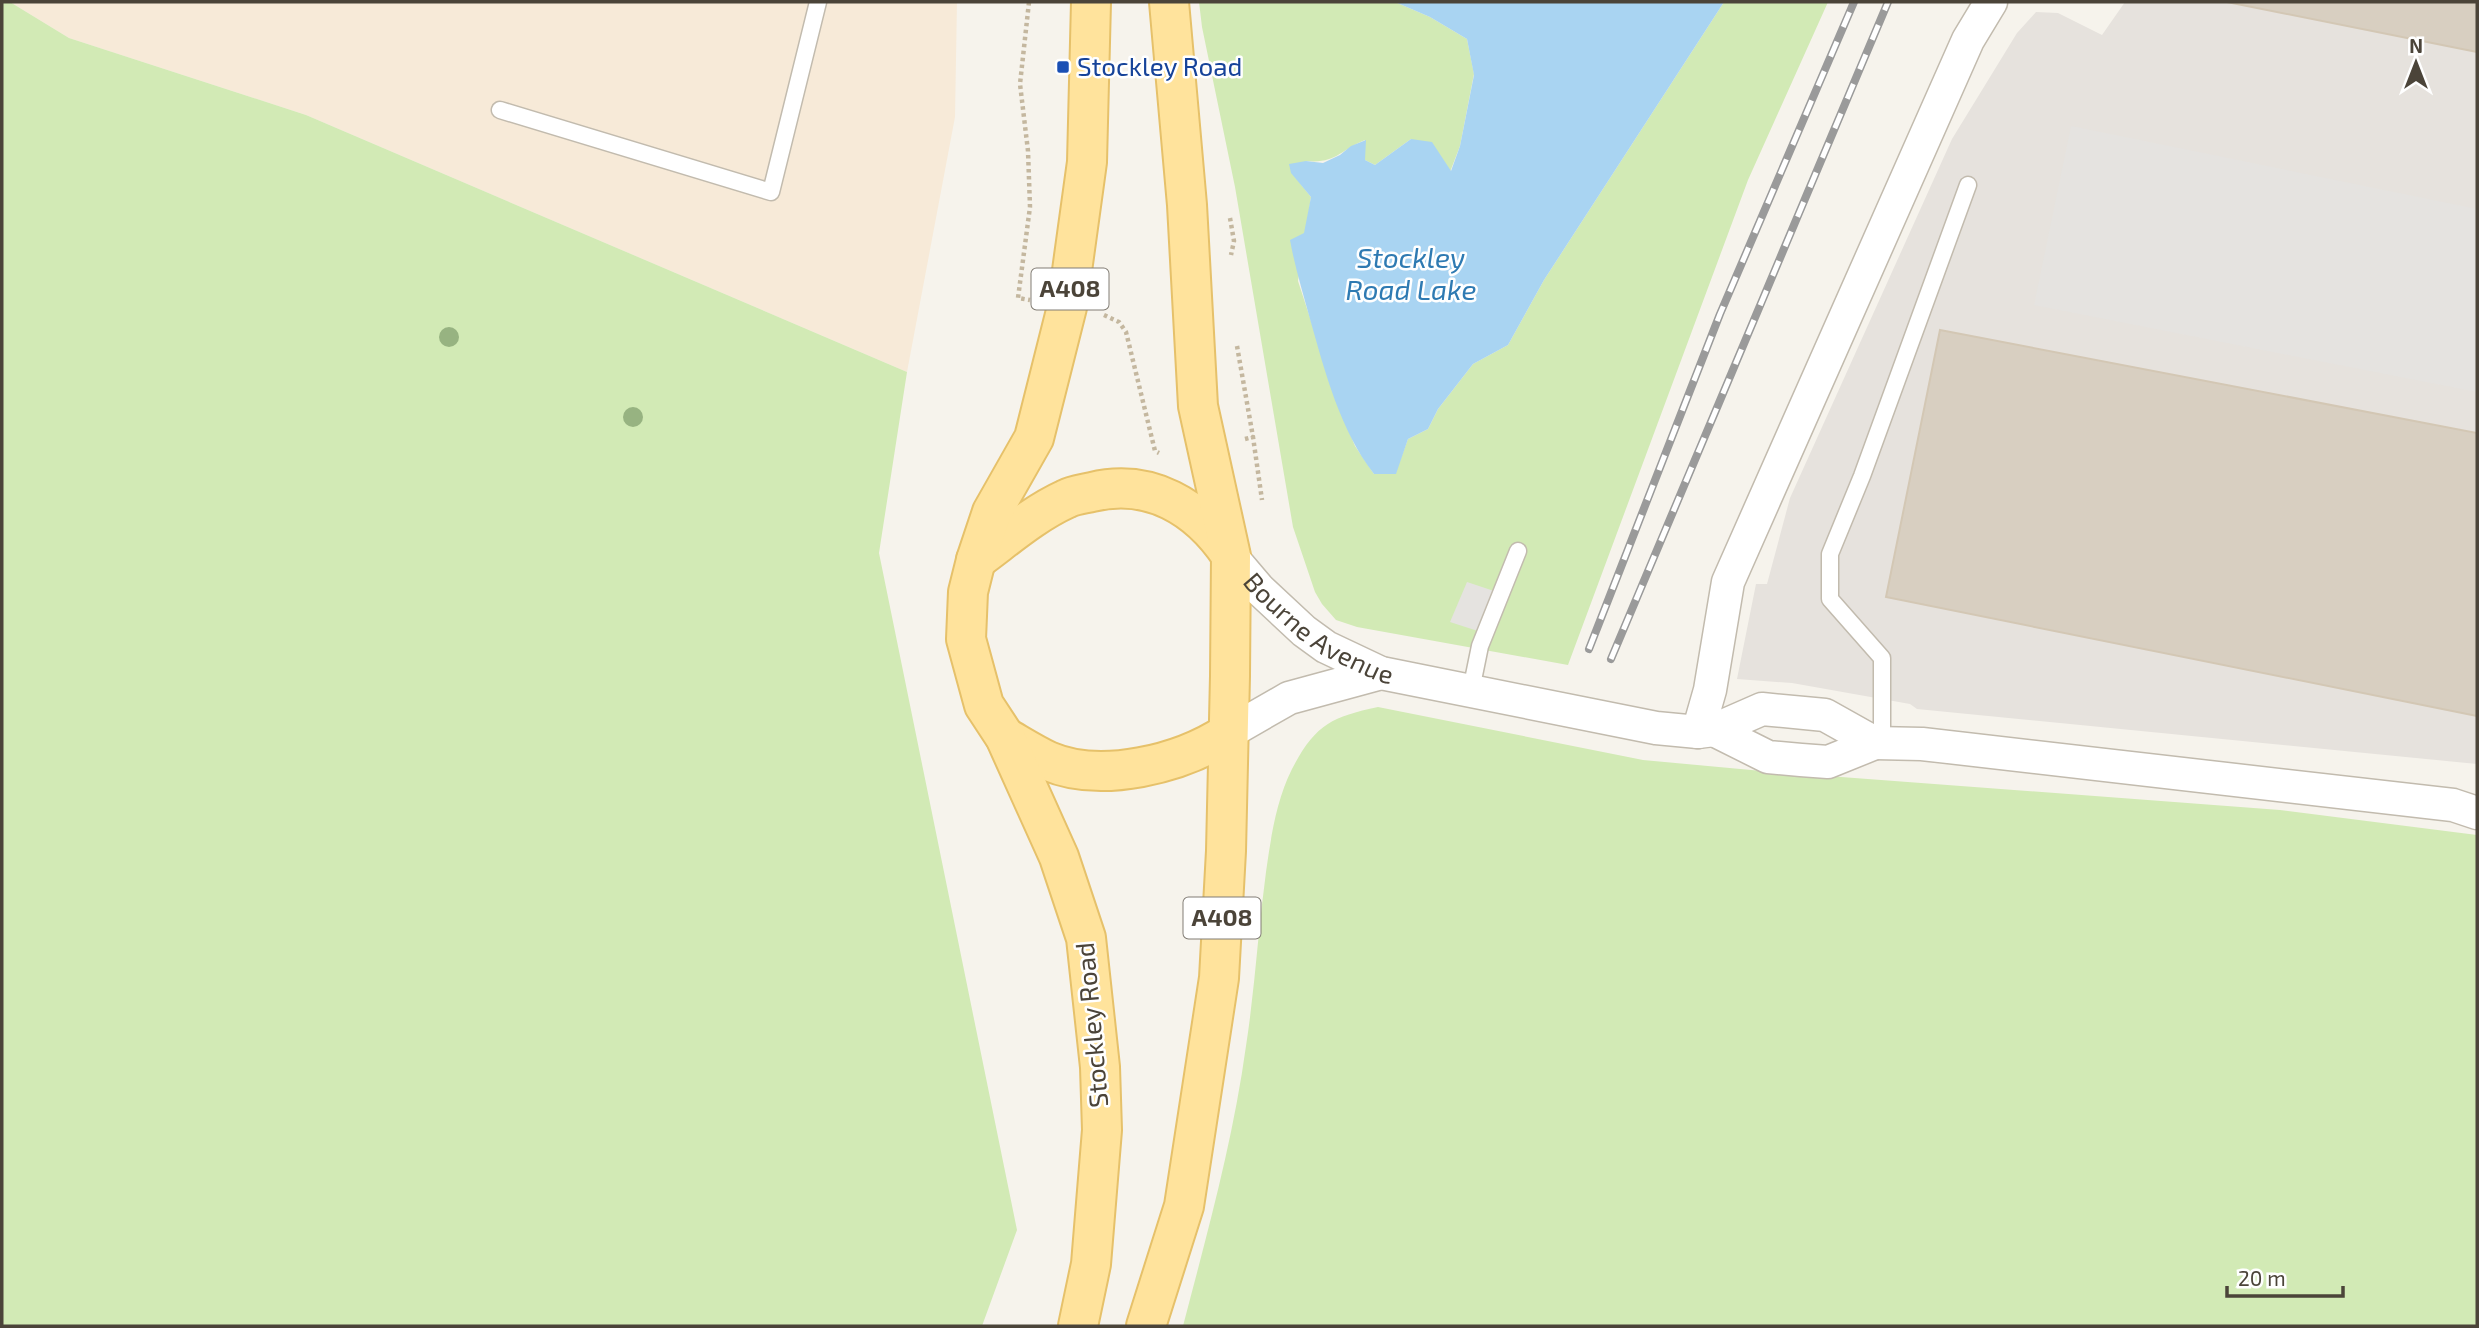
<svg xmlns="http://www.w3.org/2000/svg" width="2479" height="1328" viewBox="0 0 2479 1328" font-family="'Exo 2',sans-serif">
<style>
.commercial{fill:#f7ead8}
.industrial{fill:#e6e2dd}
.green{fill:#d2eab5}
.parking{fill:#e5e3e0}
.water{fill:#a9d4f2}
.building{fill:#d8cfc1;stroke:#d3c7b4;stroke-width:2}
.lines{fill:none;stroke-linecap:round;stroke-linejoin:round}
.service-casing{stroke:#c2bbae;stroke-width:19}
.minor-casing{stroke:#c2bbae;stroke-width:35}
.primary-casing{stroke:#e6c16a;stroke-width:42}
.path{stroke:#c4b79f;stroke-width:4.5;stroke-dasharray:3.5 3.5;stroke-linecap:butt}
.service{stroke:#fff;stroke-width:16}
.minor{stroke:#fff;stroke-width:32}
.primary{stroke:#ffe39c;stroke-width:38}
.rail-casing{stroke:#9a9a9a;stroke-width:8}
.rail{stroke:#fff;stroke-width:5;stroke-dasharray:16;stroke-linecap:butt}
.tree{fill:#97b381}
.transit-dot{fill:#1a4fb4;stroke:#fff;stroke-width:2.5}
.labels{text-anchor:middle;stroke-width:5;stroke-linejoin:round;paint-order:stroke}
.shield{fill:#fff;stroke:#817c74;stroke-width:2}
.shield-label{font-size:24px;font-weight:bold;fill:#4b4439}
.transit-label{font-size:26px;fill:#164399;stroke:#fff;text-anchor:start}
.street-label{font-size:26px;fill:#4b4439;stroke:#fff}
.water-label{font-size:28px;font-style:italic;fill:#2e7ab2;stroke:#fff}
</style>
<rect width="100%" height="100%" fill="#f6f3ec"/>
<path class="commercial" d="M 10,2 L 957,2 L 955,117 L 907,372 L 306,115 L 69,38 Z"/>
<path class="industrial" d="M 2125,2 L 2477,2 L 2477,764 L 1917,709 L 1910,704 L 1792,683 L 1737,679 L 1756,584 L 1767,584 L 1790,498 L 1952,139 L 2017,33 L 2036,12 L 2058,13 L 2102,35 Z"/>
<g class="green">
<path d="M 2,2 L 10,2 L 69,38 L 306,115 L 907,372 L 879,553 L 1017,1230 L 982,1326 L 2,1326 Z"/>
<path d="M 1199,2 L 1395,2 L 1430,17 L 1467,39 L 1474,74 L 1460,146 L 1450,172 L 1411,139 L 1375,165 L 1365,160 L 1365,140 C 1340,150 1336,164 1306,161 L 1299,182 L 1311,197 L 1298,281 L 1340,410 L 1355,446 L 1374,474 L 1395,474 L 1408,439 L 1428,429 L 1438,409 L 1473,364 L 1508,345 L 1544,280 L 1724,2 L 1828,2 L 1748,180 L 1568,665 L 1357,627 L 1336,620 L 1322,604 L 1315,592 L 1293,527 L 1235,187 L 1202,27 Z"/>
<path d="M 1378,707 L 1643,760 L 1762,771 L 2280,810 L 2477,835 L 2477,1326 L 1183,1326 C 1207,1234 1233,1141 1246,1046 C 1255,988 1258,930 1266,872 C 1271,837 1276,801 1292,769 C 1315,725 1331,717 1378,707 Z"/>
</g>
<g class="parking">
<path d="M 2071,126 L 2477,209 L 2477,392 L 2034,305 Z"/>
<path d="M 1467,582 L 1500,593 L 1484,633 L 1450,622 Z"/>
</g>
<path class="water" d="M 1395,2 L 1724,2 L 1544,280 L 1508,345 L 1473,364 L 1438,409 L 1428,429 L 1408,439 L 1396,474 L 1374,474 C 1340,430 1325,372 1310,319 C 1303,293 1295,268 1290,240 L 1304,233 L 1311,197 L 1291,173 L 1289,164 L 1306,161 L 1323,163 L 1340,155 L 1351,146 L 1366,140 L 1365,160 L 1375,165 L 1411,139 L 1432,142 L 1451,171 L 1460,146 L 1474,75 L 1467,39 L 1430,17 Z"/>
<g class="building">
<path d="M 2227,2 L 2477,2 L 2477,52 Z"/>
<path d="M 1940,330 L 2477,433 L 2477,716 L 1886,597 Z"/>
</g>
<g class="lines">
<g class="service-casing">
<g id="service">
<path d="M 500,110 L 771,192 L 818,2"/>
<path d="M 1471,690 L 1480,646 L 1518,551"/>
<path d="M 1882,744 L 1882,658 L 1830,599 L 1830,554 L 1862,476 L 1968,185"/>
</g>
</g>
<g class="minor-casing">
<g id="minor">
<path id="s1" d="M 1231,556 L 1259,589 L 1304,631 L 1326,647 L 1381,673 L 1656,728 L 1698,732 L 1714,730 L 1762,709 L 1825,715 L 1875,743 L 1922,744 L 2453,805 L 2477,813"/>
<path d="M 1714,730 L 1768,757 L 1801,760 L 1828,762 L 1875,743"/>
<path d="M 1698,732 L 1710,690 L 1728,582 L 1968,40 L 1991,2"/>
<path d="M 1228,733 L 1289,698 L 1381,673"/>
</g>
</g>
<g class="primary-casing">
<g id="primary">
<path d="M 976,560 C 1005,539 1033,514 1066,499 C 1073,495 1083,494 1092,492 C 1150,478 1198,507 1230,554"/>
<path d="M 1005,737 C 1019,745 1033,754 1048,761 C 1101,784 1181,764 1228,733"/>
<path d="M 1078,1326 L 1091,1264 L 1102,1130 L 1100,1067 L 1086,938 L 1059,857 L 1005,737 L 984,705 L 966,639 L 968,592 L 976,560 L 992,512 L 1034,438 L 1067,307 L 1087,162 L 1091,2"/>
<path d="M 1146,1326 L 1184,1206 L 1219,978 L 1226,851 L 1230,676 L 1231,556 L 1198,406 L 1187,205 L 1169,2"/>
</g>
</g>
<g class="path">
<path d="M 1029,2 L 1020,84 L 1028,151 L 1030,207 L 1018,298 L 1030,300"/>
<path d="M 1230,218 L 1234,241 L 1231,255"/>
<path d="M 1104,315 L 1119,322 L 1126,332 L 1155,451 L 1159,453"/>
<path d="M 1237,346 L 1253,437"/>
<path d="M 1245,439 L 1253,437 L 1262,500"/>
</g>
<use href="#service" class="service"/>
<use href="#minor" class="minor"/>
<use href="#primary" class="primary"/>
<g class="rail-casing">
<g id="rail">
<path d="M 1589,649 L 1720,314 L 1854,2"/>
<path d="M 1611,659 L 1888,2"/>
</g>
</g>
<use href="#rail" class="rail"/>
</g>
<g class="tree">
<circle cx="449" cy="337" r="10"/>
<circle cx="633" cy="417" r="10"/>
</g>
<rect class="transit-dot" x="1056" y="60" width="14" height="14" rx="3.5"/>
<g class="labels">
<g class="shield">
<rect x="1031.5" y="268.5" width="77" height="41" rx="5"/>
<rect x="1183.5" y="897.5" width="77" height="41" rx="5"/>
</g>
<g class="shield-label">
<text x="1070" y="297">A408</text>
<text x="1222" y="926">A408</text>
</g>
<g class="transit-label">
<text x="1077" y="76">Stockley Road</text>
</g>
<g class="street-label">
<text dy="9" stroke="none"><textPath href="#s1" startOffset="116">Bourne Avenue</textPath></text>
<text transform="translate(1092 1025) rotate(-95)" y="9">Stockley Road</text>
</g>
<g class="water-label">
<text x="1411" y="268">Stockley<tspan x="1411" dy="32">Road Lake</tspan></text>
</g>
</g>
<rect width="2479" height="1328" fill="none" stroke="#4b4439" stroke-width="7"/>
<g transform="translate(2416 63)" stroke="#ffffff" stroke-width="5" paint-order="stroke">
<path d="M0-5L12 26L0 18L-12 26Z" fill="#4b4439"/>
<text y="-10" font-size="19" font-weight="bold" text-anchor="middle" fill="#4b4439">N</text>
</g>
<path d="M2227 1286v10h116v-10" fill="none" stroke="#4b4439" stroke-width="3.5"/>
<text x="2238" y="1286" font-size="21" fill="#4b4439" stroke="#ffffff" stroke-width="5" paint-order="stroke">20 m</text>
</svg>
